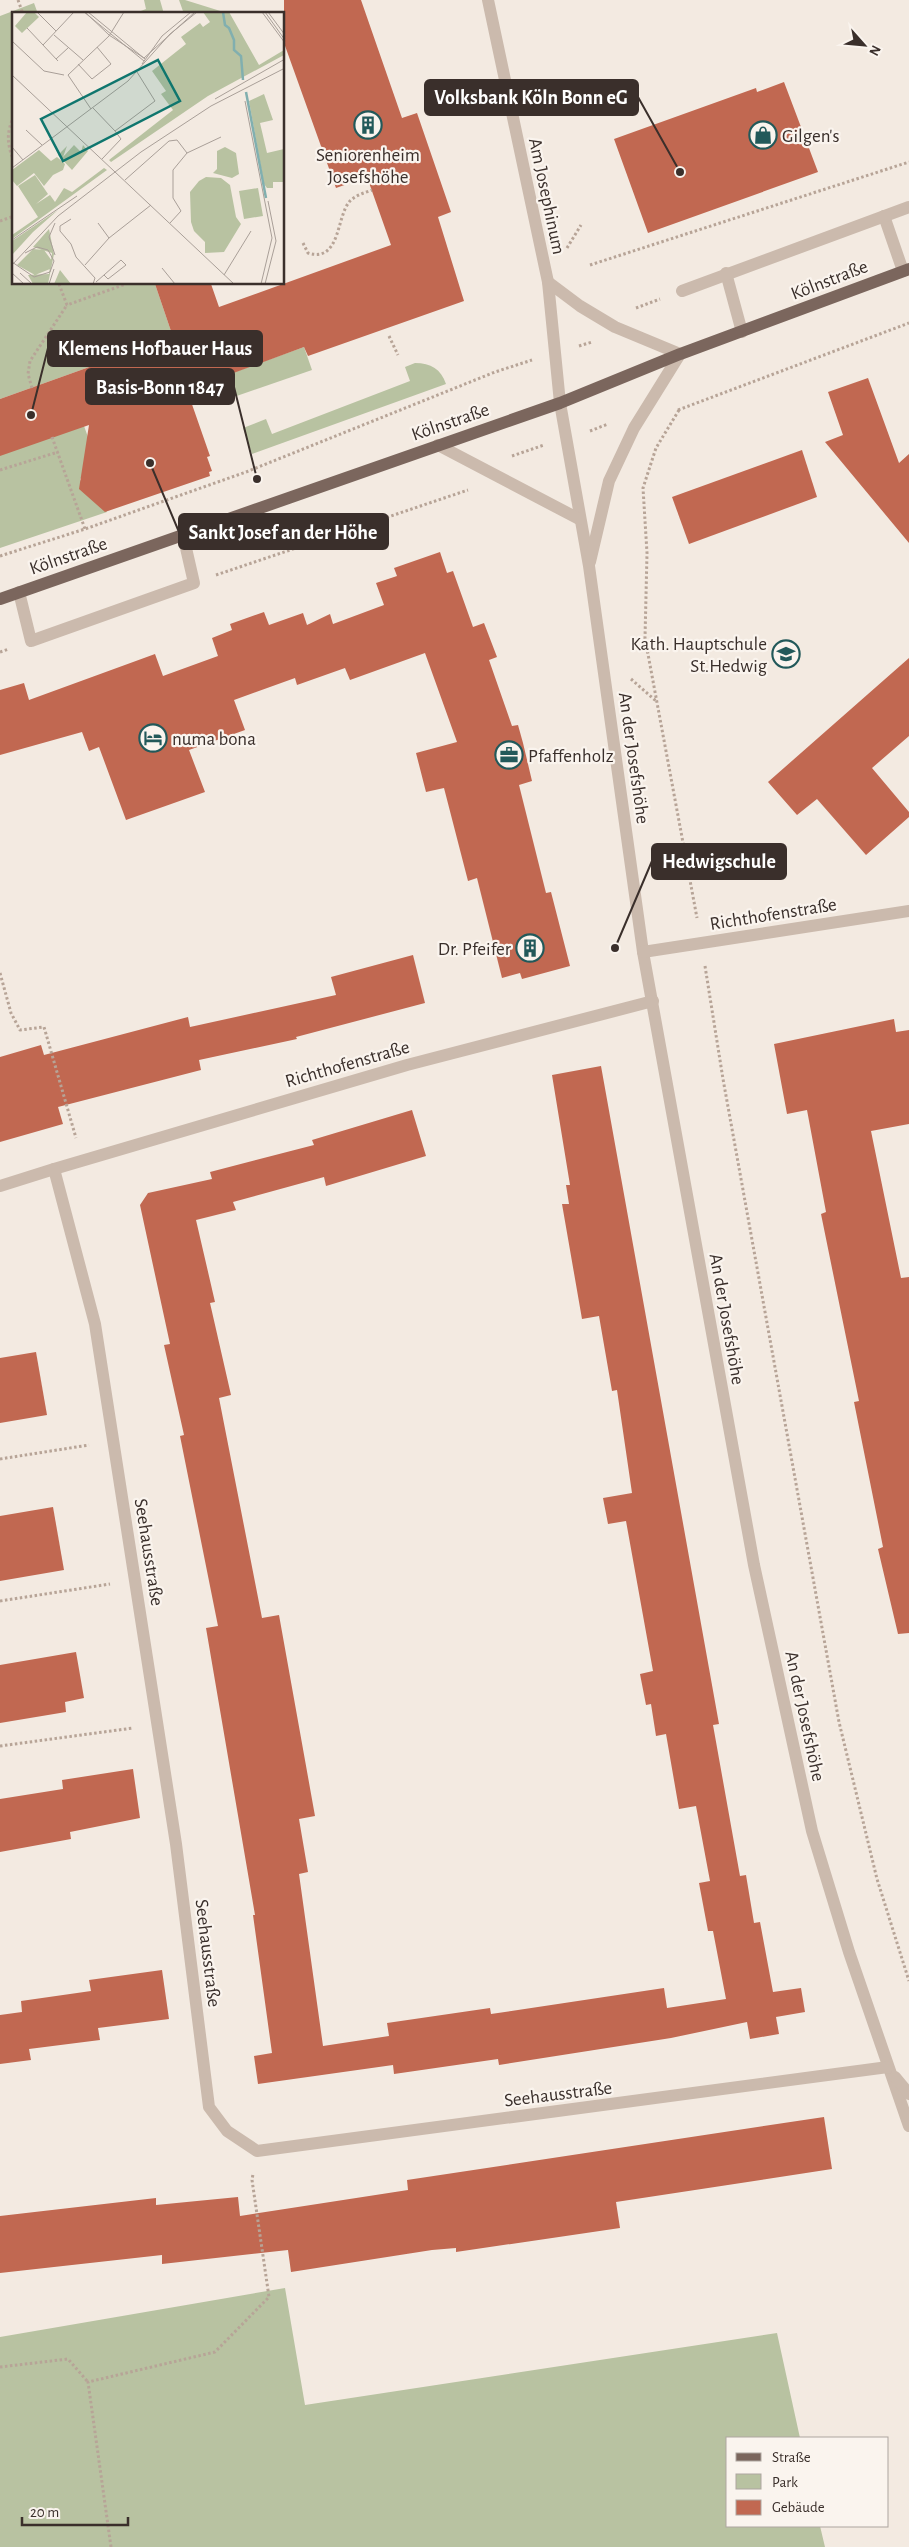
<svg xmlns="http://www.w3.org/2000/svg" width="909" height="2547" viewBox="0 0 909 2547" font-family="'Alegreya Sans',sans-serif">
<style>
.green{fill:#b8c2a1}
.building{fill:#c16851}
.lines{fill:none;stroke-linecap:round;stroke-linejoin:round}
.path{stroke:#b7a497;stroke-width:3;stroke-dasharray:2.5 2.5;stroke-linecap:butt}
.minor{stroke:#cbbaad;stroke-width:12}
.major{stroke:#7b665d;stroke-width:12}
.labels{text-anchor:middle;stroke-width:4.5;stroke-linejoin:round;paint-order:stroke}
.poi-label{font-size:19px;fill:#3a2f2b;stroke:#faf4ee;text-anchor:start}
.street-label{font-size:19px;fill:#3a2f2b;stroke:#faf4ee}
.inset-river{fill:none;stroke:#81afaf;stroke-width:2.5}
.inset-road{fill:none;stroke:#a99f98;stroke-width:1}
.view{fill:#0f766e;fill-opacity:0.15;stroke:#0f766e;stroke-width:2.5}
.inset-edge{fill:none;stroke:#3a2f2b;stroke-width:2.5}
.leader{fill:none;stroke:#3a2f2b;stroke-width:2}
.callout-dot{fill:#3a2f2b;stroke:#faf4ee;stroke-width:2}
.callout{fill:#3a2f2b;stroke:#3a2f2b;stroke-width:2}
.callout-label{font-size:20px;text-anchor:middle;font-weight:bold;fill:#fff}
</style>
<rect width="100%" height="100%" fill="#f3eae1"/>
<g class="green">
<path d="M 144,0 L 160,0 L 164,14 L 133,14 L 146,9 Z"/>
<path d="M 179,0 L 185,0 L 230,14 L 184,14 Z"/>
<path d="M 34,3 L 38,14 L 14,14 L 14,284 L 155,284 L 173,337 L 0,399 L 0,16 Z"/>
<path d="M 304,347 L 312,370 L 228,399 L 221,377 Z"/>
<path d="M 415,363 C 431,363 441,369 446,384 L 252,454 L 243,428 L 266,419 L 272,434 L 410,381 L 405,367 Z"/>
<path d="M 84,426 L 93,451 L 80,480 L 102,498 L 107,512 L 0,548 L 0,439 Z"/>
<path d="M 285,2288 L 305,2405 L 777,2333 L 800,2438 L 728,2438 L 728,2526 L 820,2526 L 825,2547 L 0,2547 L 0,2337 Z"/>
</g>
<g class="building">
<path d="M 284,0 L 361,0 L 402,118 L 417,113 L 451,212 L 438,217 L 464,301 L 308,356 L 304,347 L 187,390 L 210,456 L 207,457 L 212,471 L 209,472 L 210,476 L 105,512 L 79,489 L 89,425 L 0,456 L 0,399 L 173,337 L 155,284 L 211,284 L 219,307 L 391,245 L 367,177 L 336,188 L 284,43 Z"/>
<path d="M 784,82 L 818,172 L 648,233 L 614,139 L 756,88 L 757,92 Z"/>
<path d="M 868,378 L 899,463 L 909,454 L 909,543 L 825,442 L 843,435 L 828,392 Z"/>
<path d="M 802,450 L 817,497 L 689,544 L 672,497 Z"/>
<path d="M 440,552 L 447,573 L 453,571 L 473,627 L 484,623 L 497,657 L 489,660 L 512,726 L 518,725 L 523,743 L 532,781 L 519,785 L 546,893 L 551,892 L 570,966 L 522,979 L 520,973 L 502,978 L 477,878 L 468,881 L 444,788 L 426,792 L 416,753 L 457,742 L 425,653 L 350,680 L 345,668 L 297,685 L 295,678 L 234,700 L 245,730 L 189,750 L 205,792 L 126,820 L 99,747 L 89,751 L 82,732 L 0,755 L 0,690 L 24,683 L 29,700 L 155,654 L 163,676 L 218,656 L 212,638 L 232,630 L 230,624 L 264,612 L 269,625 L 303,613 L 307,625 L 330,614 L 333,624 L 384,605 L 376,583 L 397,576 L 394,568 Z"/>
<path d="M 909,658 L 909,736 L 872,768 L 909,812 L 909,817 L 866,855 L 817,799 L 797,815 L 768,782 Z"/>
<path d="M 413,955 L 425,1003 L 296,1037 L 297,1039 L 199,1060 L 201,1070 L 58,1107 L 63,1124 L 0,1142 L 0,1057 L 41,1045 L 44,1055 L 188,1017 L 190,1027 L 336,995 L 331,977 Z"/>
<path d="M 894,1019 L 896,1032 L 909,1030 L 909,1124 L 871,1131 L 901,1278 L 909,1277 L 909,1633 L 898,1634 L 878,1549 L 883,1547 L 854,1402 L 859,1401 L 821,1214 L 826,1212 L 807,1110 L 787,1114 L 774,1044 Z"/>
<path d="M 601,1066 L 719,1724 L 713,1725 L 740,1876 L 746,1875 L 754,1923 L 760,1922 L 773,1992 L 801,1988 L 805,2012 L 776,2017 L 779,2034 L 750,2039 L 747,2022 L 671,2038 L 499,2065 L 498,2059 L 394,2074 L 393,2065 L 258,2084 L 254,2056 L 272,2053 L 253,1915 L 255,1915 L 206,1628 L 218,1626 L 180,1436 L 184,1435 L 164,1345 L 170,1344 L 140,1205 L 148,1193 L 212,1179 L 210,1172 L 314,1145 L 312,1140 L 412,1110 L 426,1156 L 326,1186 L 324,1177 L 233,1202 L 236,1210 L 196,1220 L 215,1302 L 210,1303 L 231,1395 L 219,1398 L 262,1618 L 279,1615 L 315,1816 L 299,1819 L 308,1872 L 299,1874 L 323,2046 L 389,2036 L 387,2023 L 490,2008 L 491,2014 L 664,1988 L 667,2008 L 726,1999 L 713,1931 L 708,1931 L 699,1883 L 710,1881 L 696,1806 L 679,1809 L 666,1734 L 656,1736 L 651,1704 L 646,1705 L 640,1674 L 653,1671 L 626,1521 L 608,1524 L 603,1498 L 632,1493 L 617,1390 L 612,1391 L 599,1316 L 582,1319 L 562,1204 L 569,1204 L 566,1185 L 570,1185 L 552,1075 Z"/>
<path d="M 36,1352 L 47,1415 L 0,1423 L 0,1358 Z"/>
<path d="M 53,1507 L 64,1570 L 0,1581 L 0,1516 Z"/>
<path d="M 76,1652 L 84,1698 L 65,1702 L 66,1712 L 0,1723 L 0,1665 Z"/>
<path d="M 133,1769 L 140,1818 L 70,1832 L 71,1839 L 0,1852 L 0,1799 L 63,1789 L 62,1780 Z"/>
<path d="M 162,1970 L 169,2019 L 98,2028 L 100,2040 L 29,2049 L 31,2060 L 0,2064 L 0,2015 L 22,2012 L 21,2001 L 91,1991 L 89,1980 Z"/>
<path d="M 824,2117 L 832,2169 L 616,2202 L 620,2228 L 456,2252 L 456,2248 L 432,2250 L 291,2272 L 288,2250 L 162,2264 L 162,2255 L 0,2273 L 0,2216 L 156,2198 L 156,2205 L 238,2197 L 240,2216 L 408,2190 L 407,2180 Z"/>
</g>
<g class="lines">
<g class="path">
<path d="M 18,0 L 23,14"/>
<path d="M 14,116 C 6,133 7,144 14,162"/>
<path d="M 0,221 L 14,216"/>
<path d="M 303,243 L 308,253 C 341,263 336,216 350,201 C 356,195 364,193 372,190"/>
<path d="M 567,248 L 581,225"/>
<path d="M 590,265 L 909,162"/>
<path d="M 59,284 L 67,305 L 126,284"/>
<path d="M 636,308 L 660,299"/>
<path d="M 389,336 L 398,355"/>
<path d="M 579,346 L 592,342"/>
<path d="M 32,388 L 28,374 L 30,361 L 67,305"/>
<path d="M 678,410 L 909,323"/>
<path d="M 679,410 L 656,448 L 643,488 L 647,553 L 645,638 L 697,918"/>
<path d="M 590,431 L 608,424"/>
<path d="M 52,437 L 85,529"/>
<path d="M 512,456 L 544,445"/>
<path d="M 0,470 L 58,452"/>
<path d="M 0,556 L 85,529 L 246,472 L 495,372 L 532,360"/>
<path d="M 216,575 L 468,490"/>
<path d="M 0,652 L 9,649"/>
<path d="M 631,679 L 656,701"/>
<path d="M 705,966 L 723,1079 L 839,1722 L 877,1879 L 909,1981"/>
<path d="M 0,973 L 11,1013 L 20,1030 L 44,1027 L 76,1138"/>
<path d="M 0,1459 L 89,1445"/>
<path d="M 0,1601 L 110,1584"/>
<path d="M 0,1746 L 133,1728"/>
<path d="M 0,2367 L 68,2359 L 88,2382"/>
<path d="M 111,2547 L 88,2382 L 215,2352 L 269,2297 L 252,2180 L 253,2174"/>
</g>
<g class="minor">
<path d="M 488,0 L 548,282 L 560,403 L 589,566 L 643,952 L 754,1565 L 812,1831 L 849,1952 L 909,2126"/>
<path d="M 884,216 L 903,271"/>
<path d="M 726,273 L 742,332"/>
<path d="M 548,282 L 580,306 L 615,327 L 680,354 L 634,428 L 609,481 L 590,562"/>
<path d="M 682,291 L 909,207"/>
<path d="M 438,445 L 579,519"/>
<path d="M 19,592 L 31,641 L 194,583 L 183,535"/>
<path d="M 643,952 L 909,911"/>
<path d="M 54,1169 L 407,1065 L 653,1001"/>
<path d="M 0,1186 L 54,1169 L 95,1324 L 176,1844 L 209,2107 L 227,2131 L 257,2151 L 888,2067"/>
<path d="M 895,2077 L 909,2094"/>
</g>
<path class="major" d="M 0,599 L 560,403 L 680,354 L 909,269"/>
</g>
<defs>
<g id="building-ring" transform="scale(1.4375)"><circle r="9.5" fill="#faf4ee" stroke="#22595a" stroke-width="1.5"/><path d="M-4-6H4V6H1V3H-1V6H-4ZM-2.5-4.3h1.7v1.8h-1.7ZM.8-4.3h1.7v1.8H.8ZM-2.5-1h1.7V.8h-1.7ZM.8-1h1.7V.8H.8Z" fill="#22595a"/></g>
<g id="shop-ring" transform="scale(1.4375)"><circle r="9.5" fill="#faf4ee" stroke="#22595a" stroke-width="1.5"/><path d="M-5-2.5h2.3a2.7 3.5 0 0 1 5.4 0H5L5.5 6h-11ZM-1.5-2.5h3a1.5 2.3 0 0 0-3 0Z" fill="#22595a"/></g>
<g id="school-ring" transform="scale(1.4375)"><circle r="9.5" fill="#faf4ee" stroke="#22595a" stroke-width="1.5"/><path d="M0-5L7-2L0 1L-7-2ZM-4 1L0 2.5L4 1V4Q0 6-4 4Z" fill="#22595a"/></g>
<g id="hotel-ring" transform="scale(1.4375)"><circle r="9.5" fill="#faf4ee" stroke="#22595a" stroke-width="1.5"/><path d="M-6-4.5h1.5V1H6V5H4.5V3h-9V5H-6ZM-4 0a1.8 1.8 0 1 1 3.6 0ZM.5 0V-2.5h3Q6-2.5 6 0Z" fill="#22595a"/></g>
<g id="office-ring" transform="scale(1.4375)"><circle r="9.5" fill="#faf4ee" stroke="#22595a" stroke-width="1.5"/><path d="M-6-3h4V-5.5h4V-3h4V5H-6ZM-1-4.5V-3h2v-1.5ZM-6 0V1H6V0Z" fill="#22595a"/></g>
</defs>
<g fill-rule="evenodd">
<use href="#building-ring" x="368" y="125"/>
<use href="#shop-ring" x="763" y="135"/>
<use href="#school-ring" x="786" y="654"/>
<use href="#hotel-ring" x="153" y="738"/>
<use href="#office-ring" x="509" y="755"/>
<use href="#building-ring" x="530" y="948"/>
</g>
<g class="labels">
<g class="poi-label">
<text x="782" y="142">Gilgen's</text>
<text x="368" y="161" text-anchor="middle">Seniorenheim<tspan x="368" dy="22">Josefshöhe</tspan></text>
<text x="767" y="650" text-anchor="end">Kath. Hauptschule<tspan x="767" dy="22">St.Hedwig</tspan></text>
<text x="172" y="745">numa bona</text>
<text x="528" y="762">Pfaffenholz</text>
<text x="511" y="955" text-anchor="end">Dr. Pfeifer</text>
</g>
<g class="street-label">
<text transform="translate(548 196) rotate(78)" y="7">Am Josephinum</text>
<text transform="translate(829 279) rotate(-21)" y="7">Kölnstraße</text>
<text transform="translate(450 421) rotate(-19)" y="7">Kölnstraße</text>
<text transform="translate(68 555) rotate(-19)" y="7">Kölnstraße</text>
<text transform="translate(635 758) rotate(82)" y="7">An der Josefshöhe</text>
<text transform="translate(773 913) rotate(-9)" y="7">Richthofenstraße</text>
<text transform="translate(347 1063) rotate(-16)" y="7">Richthofenstraße</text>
<text transform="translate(728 1319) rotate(80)" y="7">An der Josefshöhe</text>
<text transform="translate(150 1552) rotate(81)" y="7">Seehausstraße</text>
<text transform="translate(806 1716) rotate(78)" y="7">An der Josefshöhe</text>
<text transform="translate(209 1953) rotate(83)" y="7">Seehausstraße</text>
<text transform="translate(558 2093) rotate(-7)" y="7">Seehausstraße</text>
</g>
</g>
<g transform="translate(12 12)">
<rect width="272" height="272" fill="#f3eae1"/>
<path d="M 15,0 L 22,0 L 27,5 L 10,21 L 3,14 ZM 191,0 L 217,0 L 247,53 L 272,38 L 272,43 L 196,84 L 99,150 L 97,148 L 161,98 L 149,82 L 154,79 L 140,59 L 174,32 L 169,25 L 188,11 L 191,15 L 198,10 ZM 252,82 L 261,108 L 248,111 L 255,141 L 272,137 L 272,170 L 261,170 L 261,176 L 255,176 L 252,172 L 237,89 ZM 62,133 L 69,140 L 71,133 L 76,139 L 60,158 L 46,143 L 55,134 L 51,145 ZM 213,135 L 224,141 L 227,162 L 220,166 L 201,161 L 205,157 L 205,139 ZM 27,138 L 39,149 L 45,145 L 53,152 L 51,158 L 41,163 L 32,174 L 22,161 L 5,174 L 0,168 L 0,158 ZM 92,156 L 95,158 L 0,227 L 0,223 L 26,205 L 6,174 L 23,163 L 36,182 L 24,192 L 38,183 L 43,190 L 52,176 L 60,180 ZM 194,165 L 209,166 L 218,173 L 224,205 L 229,212 L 212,240 L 193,241 L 193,230 L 182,219 L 179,210 L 178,180 L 187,169 ZM 246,176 L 251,204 L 232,207 L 227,179 ZM 46,198 L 21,220 L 0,243 L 0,229 ZM 37,217 L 42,242 L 36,272 L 21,272 L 16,263 L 37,262 L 40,241 L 21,235 ZM 21,237 L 32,238 L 40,249 L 38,257 L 23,263 L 5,253 ZM 48,258 L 59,272 L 42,272 Z" fill="#b8c2a1"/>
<path class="inset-river" d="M 211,0 L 213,13 L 217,16 L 222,28 L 222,38 L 229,44 L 231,68M 234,80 L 254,186"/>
<path class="inset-road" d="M 25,0 L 44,19M 72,0 L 132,49M 73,0 L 97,23 L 132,46 L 183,0M 76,0 L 133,47M 250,0 L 273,31M 253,0 L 273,28M 256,0 L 273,23M 15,16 L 46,49M 42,23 L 71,48M 0,29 L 32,59 L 52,63M 31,33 L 62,0M 44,47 L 56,36M 66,52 L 80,67 L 99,52 L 85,35M 130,52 L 150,24 L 179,0M 0,63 L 222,272M 203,87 L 273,47M 233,89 L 260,226 L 249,272M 81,96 L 103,119M 79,97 L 56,63 L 97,24 L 112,0M 14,118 L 30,133M 0,135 L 11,148M 175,141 L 209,125M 90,147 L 109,127 L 103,119 L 143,89 L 125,60M 0,156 L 116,69 L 158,22 L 185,0M 113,168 L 157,129 L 165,128 L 175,141 L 161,158 L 161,186 L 169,199 L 158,211M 59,207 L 48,214 L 48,219 L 59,232 L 64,245 L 83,266 L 81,272M 43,211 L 37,225 L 43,243M 86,211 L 97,226M 0,228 L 65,184M 0,250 L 22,265 L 38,260 L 42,249 L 36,238 L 25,235 L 13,241M 0,253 L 46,204 L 129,140 L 199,94 L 273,56M 73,253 L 97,226 L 139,193M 150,256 L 163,272M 0,261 L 12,272M 8,261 L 20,272M 212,263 L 239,219M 84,270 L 109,248 L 114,253 L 96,267 L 92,263M 37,272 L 42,257M 253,272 L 264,229 L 256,189"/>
<path class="view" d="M 146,48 L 168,89 L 51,149 L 29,107 Z"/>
<rect width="272" height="272" class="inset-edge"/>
</g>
<path class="leader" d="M680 172L638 97M31 415L48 348M257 479L234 387M150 463L179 532M615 948L652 861"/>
<g class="callout-dot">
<circle cx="680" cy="172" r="5"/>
<circle cx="31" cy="415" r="5"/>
<circle cx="257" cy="479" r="5"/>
<circle cx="150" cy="463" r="5"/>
<circle cx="615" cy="948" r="5"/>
</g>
<g class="callout">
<rect x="425" y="80" width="213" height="35" rx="5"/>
<rect x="48" y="331" width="214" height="35" rx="5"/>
<rect x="86" y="369" width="148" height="35" rx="5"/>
<rect x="179" y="514" width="209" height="35" rx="5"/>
<rect x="652" y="844" width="134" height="35" rx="5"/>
</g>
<g class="callout-label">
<text x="531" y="104">Volksbank Köln Bonn eG</text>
<text x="155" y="355">Klemens Hofbauer Haus</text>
<text x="160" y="394">Basis-Bonn 1847</text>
<text x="283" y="539">Sankt Josef an der Höhe</text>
<text x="719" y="868">Hedwigschule</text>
</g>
<rect x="726" y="2437" width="162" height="90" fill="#faf4ee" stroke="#ada5a0"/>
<rect x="736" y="2453" width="25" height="8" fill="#7b665d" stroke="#ada5a0"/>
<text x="772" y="2462" font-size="15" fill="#3a2f2b">Straße</text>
<rect x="736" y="2474" width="25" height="15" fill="#b8c2a1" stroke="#ada5a0"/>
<text x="772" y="2487" font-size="15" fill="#3a2f2b">Park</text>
<rect x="736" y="2500" width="25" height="15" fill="#c16851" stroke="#ada5a0"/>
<text x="772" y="2512" font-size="15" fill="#3a2f2b">Gebäude</text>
<g transform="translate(864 45) rotate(117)" stroke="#faf4ee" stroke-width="4" paint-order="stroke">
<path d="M0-4L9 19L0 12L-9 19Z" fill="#3a2f2b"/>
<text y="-8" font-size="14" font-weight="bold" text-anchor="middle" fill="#3a2f2b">N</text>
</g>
<path d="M22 2517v8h106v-8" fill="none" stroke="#3a2f2b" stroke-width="2.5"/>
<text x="30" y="2517" font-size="15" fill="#3a2f2b" stroke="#faf4ee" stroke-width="4" paint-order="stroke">20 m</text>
</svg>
